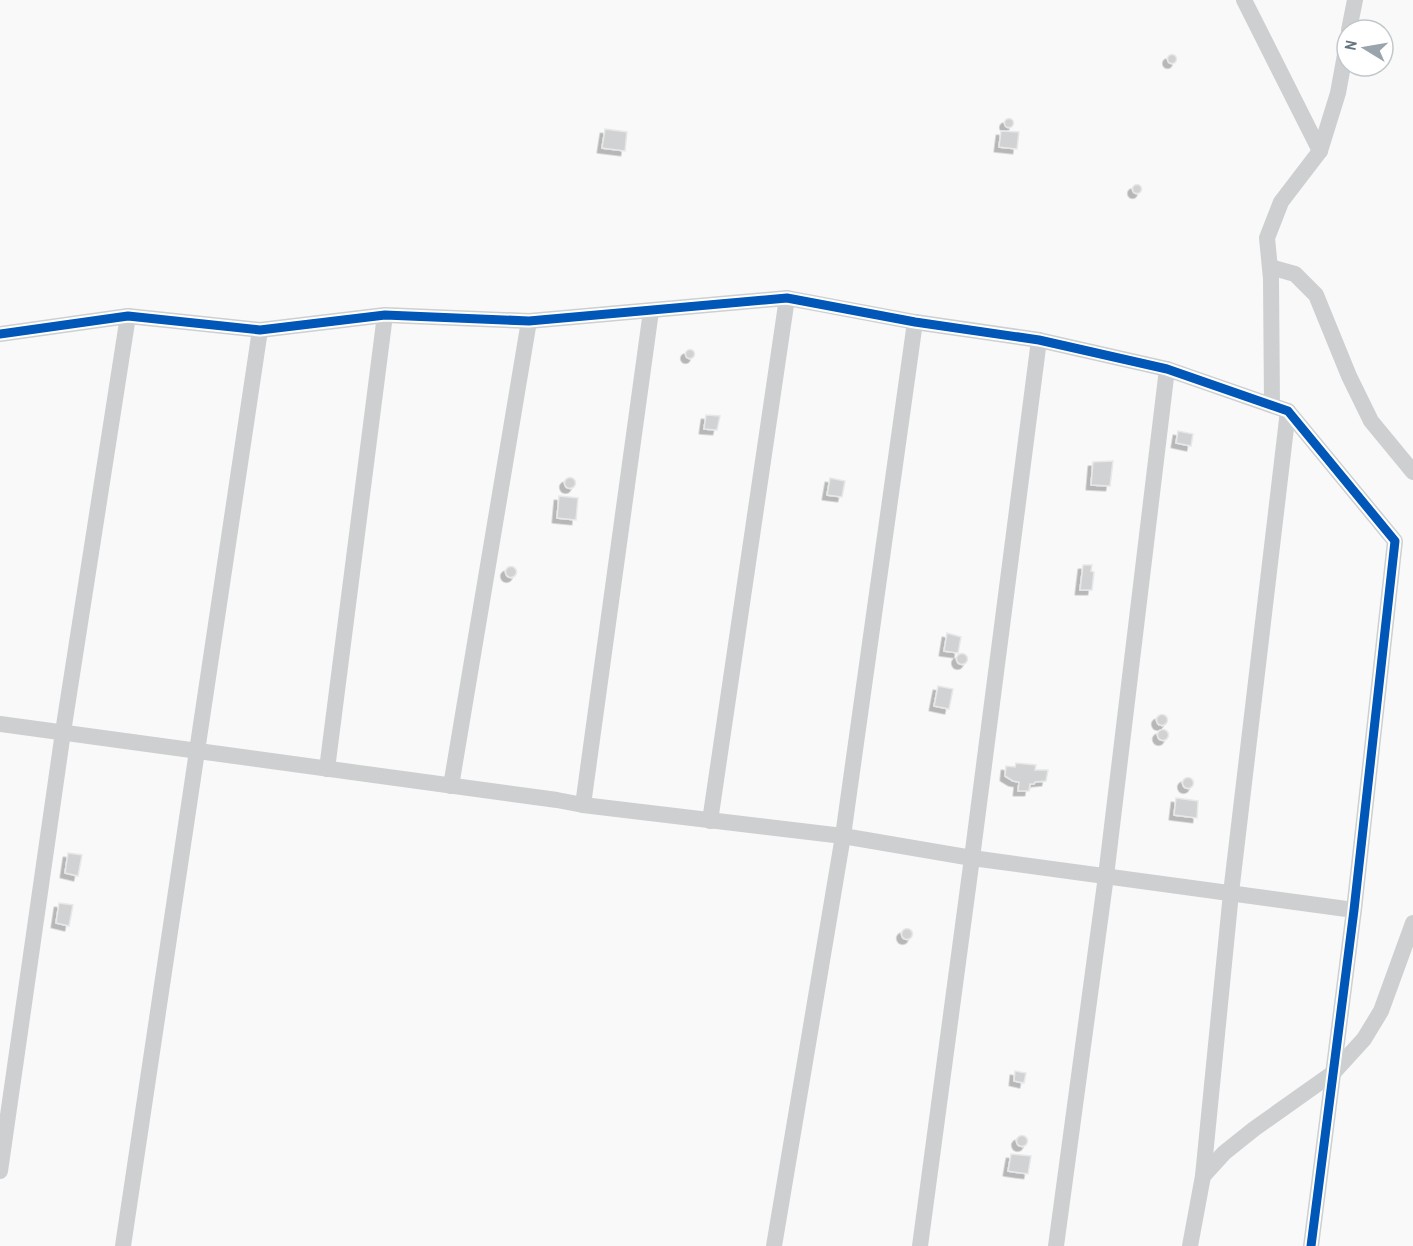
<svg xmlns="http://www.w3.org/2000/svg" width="1413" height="1246" viewBox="0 0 1413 1246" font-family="'Archivo Narrow',sans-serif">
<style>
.building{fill:#d0d2d3;stroke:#e8e8e8;stroke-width:1.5;filter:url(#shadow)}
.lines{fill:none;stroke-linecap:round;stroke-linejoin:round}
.street{stroke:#cecfd0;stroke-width:16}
.cycleway-casing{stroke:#fff;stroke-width:13}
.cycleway{stroke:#0057b8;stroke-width:9}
</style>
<defs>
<filter id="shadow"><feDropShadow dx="-4.5" dy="4.5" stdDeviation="0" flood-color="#0004"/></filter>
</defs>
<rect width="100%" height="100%" fill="#f9f9f9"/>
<g class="building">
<circle cx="1172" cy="59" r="4.5"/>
<circle cx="1009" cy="123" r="4.5"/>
<path d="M 605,129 L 627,132 L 625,151 L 602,148 Z"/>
<path d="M 1001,131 L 1019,132 L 1017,149 L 999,147 Z"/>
<circle cx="1137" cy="189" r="4.5"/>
<circle cx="690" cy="354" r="4.5"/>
<path d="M 706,415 L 720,416 L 717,430 L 704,429 Z"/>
<path d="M 1178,431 L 1193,434 L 1191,446 L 1176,443 Z"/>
<path d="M 1113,461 L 1110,486 L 1091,485 L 1093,462 Z"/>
<circle cx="570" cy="483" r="5.5"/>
<path d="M 830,478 L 845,481 L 842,497 L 827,495 Z"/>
<path d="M 559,496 L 578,498 L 576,520 L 557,518 Z"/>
<path d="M 1083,565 L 1092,565 L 1091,571 L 1094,572 L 1092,590 L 1080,590 Z"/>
<circle cx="511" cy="572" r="5.5"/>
<path d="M 947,633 L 961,637 L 958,653 L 944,651 Z"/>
<circle cx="962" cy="659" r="5.5"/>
<path d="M 938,686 L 953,689 L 949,709 L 934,706 Z"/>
<circle cx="1162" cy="720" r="5.5"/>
<circle cx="1163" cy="735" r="5.5"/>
<path d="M 1016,763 L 1036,765 L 1035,770 L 1048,770 L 1046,781 L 1035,782 L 1034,784 L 1030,784 L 1029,791 L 1018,791 L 1019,782 L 1013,781 L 1005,776 L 1006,766 L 1015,767 Z"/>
<circle cx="1188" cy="783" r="5.5"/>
<path d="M 1176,798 L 1198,801 L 1197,818 L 1174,815 Z"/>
<path d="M 68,853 L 82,855 L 78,876 L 65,873 Z"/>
<path d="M 59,903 L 73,905 L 69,926 L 56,923 Z"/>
<circle cx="907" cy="934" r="5.5"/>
<path d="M 1015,1071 L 1026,1073 L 1024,1083 L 1014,1081 Z"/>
<circle cx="1022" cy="1141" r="5.5"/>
<path d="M 1011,1154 L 1031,1156 L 1028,1174 L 1008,1171 Z"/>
</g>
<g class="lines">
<g class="street">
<path d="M 1244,0 L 1320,151"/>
<path d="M 1349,30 L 1355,0"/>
<path d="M 1270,267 L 1295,274 L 1316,295 L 1349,376 L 1371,421 L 1413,472"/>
<path d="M 0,334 L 128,316 L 260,330 L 385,315 L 529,321 L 787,298 L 915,322 L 1039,340 L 1167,369 L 1288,411 L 1395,541 L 1354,910 L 1311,1246"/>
<path d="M 1272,405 L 1271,279 L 1267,238 L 1281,202 L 1320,151 L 1338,93 L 1347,44"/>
<path d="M 0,724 L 557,800 L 583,805 L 843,836 L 972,858 L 1354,910"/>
<path d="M 327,769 L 385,315"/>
<path d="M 451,786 L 529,321"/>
<path d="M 583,805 L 651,311"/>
<path d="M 710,821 L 787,298"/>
<path d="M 0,1171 L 63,732 L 128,316"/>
<path d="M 1203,1176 L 1224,1153 L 1254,1129 L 1333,1073 L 1364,1039 L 1381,1011 L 1413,923"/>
<path d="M 123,1246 L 260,330"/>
<path d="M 774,1246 L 843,836 L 915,322"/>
<path d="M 920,1246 L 972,858 L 1039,340"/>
<path d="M 1056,1246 L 1106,876 L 1167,369"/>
<path d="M 1190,1246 L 1203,1176 L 1231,893 L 1288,411"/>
</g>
<g class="cycleway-casing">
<path id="cycleway" d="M 0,334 L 128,316 L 260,330 L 385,315 L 529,321 L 787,298 L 915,322 L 1039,340 L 1167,369 L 1288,411 L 1395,541 L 1354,910 L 1311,1246"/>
</g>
<use href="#cycleway" class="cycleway"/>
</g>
<g transform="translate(1365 48) rotate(281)"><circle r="28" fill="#ffffff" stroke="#c1c8cd" stroke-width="1.5"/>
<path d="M0-4.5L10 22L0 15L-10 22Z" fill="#99a4ac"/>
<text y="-9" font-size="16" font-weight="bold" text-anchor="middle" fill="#657683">N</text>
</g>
</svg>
